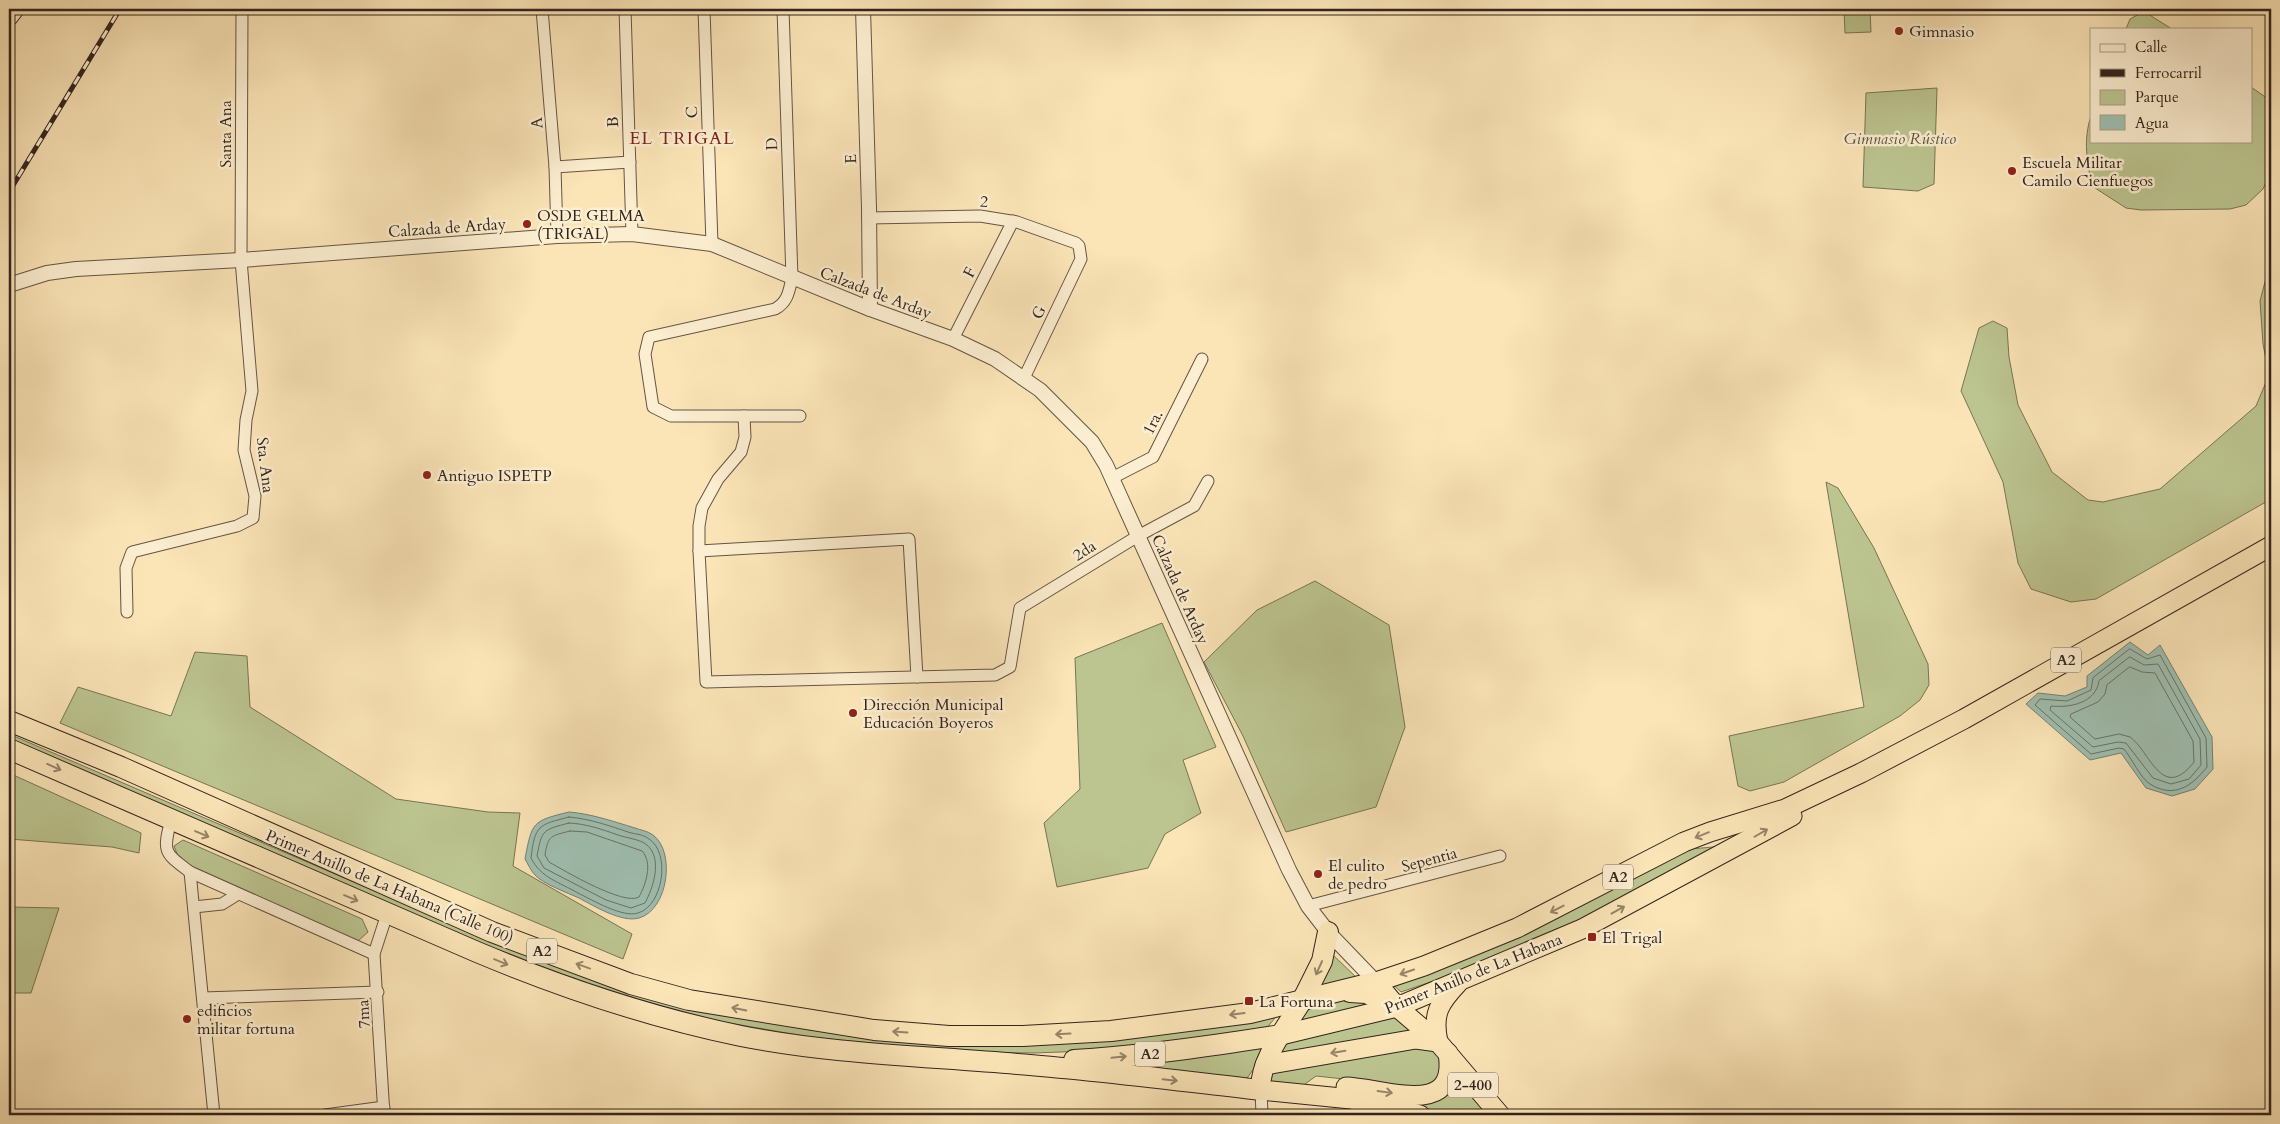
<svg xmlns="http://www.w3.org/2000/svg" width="2280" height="1124" viewBox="0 0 2280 1124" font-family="Cardo,serif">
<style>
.green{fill:#bcc590;stroke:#787456}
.water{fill:#9fbfb1;stroke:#748176}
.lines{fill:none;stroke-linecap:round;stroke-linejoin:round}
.shore{stroke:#697267;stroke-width:1}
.minor-casing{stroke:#655444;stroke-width:13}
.tertiary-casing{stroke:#655444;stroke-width:16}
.secondary-casing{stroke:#33241d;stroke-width:18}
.trunk-casing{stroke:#33241d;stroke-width:21}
.motorway-casing{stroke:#33241d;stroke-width:22}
.minor{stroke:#fceed0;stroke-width:11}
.tertiary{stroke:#fceed0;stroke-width:14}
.secondary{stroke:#fceed0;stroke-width:16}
.trunk{stroke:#fbe5b7;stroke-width:19}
.motorway{stroke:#fbe5b7;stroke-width:20}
.rail-casing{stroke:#33241d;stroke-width:5}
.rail{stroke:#fceed0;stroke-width:3;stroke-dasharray:9;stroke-linecap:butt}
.oneway{stroke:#97846a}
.poi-dot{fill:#8f2418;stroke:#fceed0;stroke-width:2}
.labels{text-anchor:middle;stroke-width:5;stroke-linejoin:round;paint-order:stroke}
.shield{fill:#fceed0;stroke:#6f6153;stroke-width:1}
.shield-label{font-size:15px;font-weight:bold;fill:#33241d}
.poi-label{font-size:16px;fill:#33241d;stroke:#fceed0;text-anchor:start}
.street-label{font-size:16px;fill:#33241d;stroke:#fceed0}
.park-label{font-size:16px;font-style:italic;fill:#5c5440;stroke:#fceed0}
.neighbourhood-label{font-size:18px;letter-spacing:1px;fill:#7a1f14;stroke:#fceed0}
</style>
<rect width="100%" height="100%" fill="#fbe5b7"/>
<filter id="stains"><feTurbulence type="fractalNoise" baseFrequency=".004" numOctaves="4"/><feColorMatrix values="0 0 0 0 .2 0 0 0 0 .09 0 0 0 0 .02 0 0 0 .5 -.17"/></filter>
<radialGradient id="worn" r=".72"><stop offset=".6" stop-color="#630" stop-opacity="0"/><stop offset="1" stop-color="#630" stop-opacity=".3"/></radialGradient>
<g class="green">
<path d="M 1844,9 L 1870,9 L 1871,32 L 1845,33 Z"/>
<path d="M 2141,13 L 2148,14 L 2172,29 L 2126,29 L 2130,19 Z"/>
<path d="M 2251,87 L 2271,101 L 2271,171 L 2263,189 L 2246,205 L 2230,209 L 2141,210 L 2126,208 L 2092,186 C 2087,162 2083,140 2091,116 L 2091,141 L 2251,141 Z"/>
<path d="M 1937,88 L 1934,184 L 1918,191 L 1863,187 L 1866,93 Z"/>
<path d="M 2271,259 L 2271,499 L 2096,599 L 2071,602 L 2031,589 L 2018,563 L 2003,482 L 1961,391 L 1979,328 L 1993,321 L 2007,328 L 2009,357 L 2018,405 L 2052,472 L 2088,500 L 2103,502 L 2160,489 L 2256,406 L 2269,375 L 2263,344 L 2260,301 Z"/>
<path d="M 1826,482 L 1838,488 L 1874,548 L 1928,664 L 1929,685 L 1920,700 L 1900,716 L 1784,782 L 1750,791 L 1738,786 L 1729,736 L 1864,707 Z"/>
<path d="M 1315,581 L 1389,625 L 1405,727 L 1376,807 L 1286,832 L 1243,736 L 1204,662 L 1257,610 Z"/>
<path d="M 1162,623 L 1216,747 L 1183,760 L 1201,813 L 1165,834 L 1148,868 L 1057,887 L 1044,823 L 1080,789 L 1075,658 Z"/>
<path d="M 195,652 L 247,656 L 250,707 L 396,799 L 488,812 L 520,813 L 513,866 L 632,934 L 623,959 L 60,723 L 78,687 L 171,716 Z"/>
<path d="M 9,734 L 370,889 L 715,1013 L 810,1030 L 874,1037 L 1268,1016 L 1275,1018 L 1265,1030 L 1115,1050 L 1034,1053 L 958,1052 L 810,1037 L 712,1020 L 658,1007 L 573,980 L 446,932 L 9,742 Z"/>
<path d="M 9,773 L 141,833 L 139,853 L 112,847 L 9,839 Z"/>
<path d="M 183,840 L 362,919 L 368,932 L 358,941 L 180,861 L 174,846 Z"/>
<path d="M 1725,846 L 1547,937 L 1486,963 L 1401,992 L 1389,981 L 1678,850 Z"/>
<path d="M 9,907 L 59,908 L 31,993 L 9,993 Z"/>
<path d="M 1333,955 L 1358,979 L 1311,992 Z"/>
<path d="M 1342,998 L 1373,1002 L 1301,1023 L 1297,1016 L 1305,1009 Z"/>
<path d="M 1389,1011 L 1415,1031 L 1278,1056 L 1282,1040 Z"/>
<path d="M 1263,1044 L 1262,1057 L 1245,1081 L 1159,1071 L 1161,1062 Z"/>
<path d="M 1420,1044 L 1439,1054 L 1442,1074 L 1428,1088 L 1316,1076 L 1301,1087 L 1267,1081 L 1268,1071 Z"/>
<path d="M 1458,1073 L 1493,1115 L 1447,1115 L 1401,1100 Z"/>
</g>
<g class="water">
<path d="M 2130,642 L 2148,655 L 2160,645 L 2212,737 L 2213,769 L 2195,789 L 2172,796 L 2146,788 L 2121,753 L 2090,760 L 2026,704 L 2038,693 L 2065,696 L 2087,687 L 2087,676 Z"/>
<path d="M 569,812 C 592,814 612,821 635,828 C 640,830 648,831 653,835 C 676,852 668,910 639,918 C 622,923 594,906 579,898 C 568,893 543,884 535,875 C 531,871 528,864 525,859 C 532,822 532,821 569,812 Z"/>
</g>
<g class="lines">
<g class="shore">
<path d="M 2130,649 L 2147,659 L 2160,655 L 2206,738 L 2207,767 C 2192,786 2174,799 2150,784 C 2141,779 2131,757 2124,749 L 2119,748 L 2091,754 L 2035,705 L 2040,699 L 2067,701 L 2091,690 L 2093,678 Z"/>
<path d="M 2130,657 L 2144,665 L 2158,664 L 2200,739 L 2201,765 L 2189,779 L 2171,784 L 2153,778 L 2126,743 L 2118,742 L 2093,747 L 2050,710 L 2051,706 C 2070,708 2096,703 2099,681 Z"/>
<path d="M 2130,667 L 2142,672 L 2155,673 L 2193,741 L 2194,762 C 2162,803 2150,751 2130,737 L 2119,734 L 2095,739 L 2070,717 L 2071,714 L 2098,702 L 2105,694 L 2107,685 Z"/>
<path d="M 569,817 C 591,819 610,826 631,833 C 637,834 644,835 649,839 C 671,853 663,906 638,913 C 623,918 592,900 578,893 C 559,882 541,878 531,858 C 535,825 538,825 569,817 Z"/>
<path d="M 569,823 C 587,824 601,829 618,835 C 626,838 640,839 647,845 C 663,859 653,888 645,903 L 631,908 L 606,900 L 544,868 L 537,856 C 542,829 543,830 569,823 Z"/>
<path d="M 570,831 L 587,832 L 642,851 C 653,863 646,884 639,897 C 624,906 565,871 549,862 L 545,855 C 548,835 551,836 570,831 Z"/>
</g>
<g class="minor-casing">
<g id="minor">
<path d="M 542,9 L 555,167 L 557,236"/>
<path d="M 625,9 L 632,234"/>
<path d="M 704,9 L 712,244"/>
<path d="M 783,9 L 792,278 C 789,291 788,302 775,309 L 649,337 L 645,354 L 653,407 L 671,416 L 800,416"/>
<path d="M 555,167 L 630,162"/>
<path d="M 868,218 L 980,216 L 1017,222 L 1076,243 L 1079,246 L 1081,259 L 1024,378"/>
<path d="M 953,339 L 1013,221"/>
<path d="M 744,416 L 745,437 L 741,452 L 718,479 L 702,508 L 699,526 L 699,551 L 706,682 L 995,675 L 1010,667 L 1020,608 L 1138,536 L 1194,506 L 1208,481"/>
<path d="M 1112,478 L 1153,457 L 1202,359"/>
<path d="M 699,551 L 909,539 L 917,677"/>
<path d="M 127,612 L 126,568 L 132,552 L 237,526 L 253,518 L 255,496 L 244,450 L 246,420 L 252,391 L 241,260 L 242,9"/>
<path d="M 171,820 C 162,853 165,853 190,872 L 374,954"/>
<path d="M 190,872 L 214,1115"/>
<path d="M 1308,906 L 1500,856"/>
<path d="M 194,907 L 222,904 L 238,894"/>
<path d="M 203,998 L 378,992"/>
<path d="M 1261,1090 L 1262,1115"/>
<path d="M 325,1115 L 384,1107"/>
<path d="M 384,1115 L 374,954 L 387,914"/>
</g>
</g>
<g class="tertiary-casing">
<g id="tertiary">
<path d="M 863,9 L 869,208 L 870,309"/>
<path d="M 9,285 L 47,273 L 76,269 L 241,260 L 557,236 L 632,234 L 712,244 L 870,309 L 953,339 L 995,359 L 1040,390 L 1092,442 L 1106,465 L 1289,870 L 1308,906 L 1328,932 L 1376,982"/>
</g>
</g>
<g class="secondary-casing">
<path id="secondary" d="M 9,18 L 16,9"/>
</g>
<g class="trunk-casing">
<g id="trunk">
<path d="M 1302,1001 C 1288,1024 1258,1062 1261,1090 L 1351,1099 L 1420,1115"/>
<path d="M 1281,1035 L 1397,1007 L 1582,929 L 1792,816"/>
<path d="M 1438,1042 C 1432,1014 1439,1003 1458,983"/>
<path d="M 1265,1065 L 1416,1039 L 1438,1042"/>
<path d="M 1346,1087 C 1383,1088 1459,1120 1448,1053"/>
<path d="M 1500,1115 L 1438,1042 L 1397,1007 L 1376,982 L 1424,966 L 1517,928 L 1684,842 L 1710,832 L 1785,809 L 1861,773 L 1964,719 L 2271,546"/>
</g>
</g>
<g class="motorway-casing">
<g id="motorway">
<path d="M 9,721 L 121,767 L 492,932 L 631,984 L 689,1000 L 874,1030 L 949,1036 L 1023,1036 L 1111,1031 L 1250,1013 L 1376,982"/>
<path d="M 9,749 L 477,952 C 563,988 649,1017 741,1036 C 832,1054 925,1056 1017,1064 C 1098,1070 1180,1081 1261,1090"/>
<path d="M 1350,992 L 1366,993 L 1397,1007"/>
<path d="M 1302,1001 L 1322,961 L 1328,932"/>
<path d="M 1074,1060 C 1144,1056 1212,1046 1281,1035"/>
</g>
</g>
<use href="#minor" class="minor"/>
<use href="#tertiary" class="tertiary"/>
<use href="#secondary" class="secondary"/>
<use href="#trunk" class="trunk"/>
<use href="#motorway" class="motorway"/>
<g class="rail-casing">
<path id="rail" d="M 9,192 L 120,9"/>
</g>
<use href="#rail" class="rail"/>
</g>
<defs><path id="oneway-shaft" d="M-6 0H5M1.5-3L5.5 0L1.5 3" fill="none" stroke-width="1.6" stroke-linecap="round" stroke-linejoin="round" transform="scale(1.25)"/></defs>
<g class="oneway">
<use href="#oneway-shaft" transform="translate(54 767) rotate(24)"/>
<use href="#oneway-shaft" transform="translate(1761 833) rotate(-30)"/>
<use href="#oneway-shaft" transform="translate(202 834) rotate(23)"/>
<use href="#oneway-shaft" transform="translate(1702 835) rotate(158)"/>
<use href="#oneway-shaft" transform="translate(351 898) rotate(23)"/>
<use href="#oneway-shaft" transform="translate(1557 909) rotate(153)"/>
<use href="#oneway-shaft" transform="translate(1618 910) rotate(-29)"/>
<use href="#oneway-shaft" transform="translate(501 962) rotate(22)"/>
<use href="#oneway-shaft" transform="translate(583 966) rotate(-160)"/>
<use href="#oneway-shaft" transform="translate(1319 968) rotate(114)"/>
<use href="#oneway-shaft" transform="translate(1407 972) rotate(161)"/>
<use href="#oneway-shaft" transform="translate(739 1009) rotate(-169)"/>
<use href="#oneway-shaft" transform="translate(1237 1014) rotate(173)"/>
<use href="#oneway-shaft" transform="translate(900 1032) rotate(-176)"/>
<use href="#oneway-shaft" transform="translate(1063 1034) rotate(177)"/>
<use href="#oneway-shaft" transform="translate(1338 1052) rotate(170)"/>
<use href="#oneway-shaft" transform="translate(1119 1057) rotate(-6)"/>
<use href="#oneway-shaft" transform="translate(1170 1080) rotate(6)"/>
<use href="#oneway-shaft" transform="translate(1385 1092) rotate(8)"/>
</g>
<g class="poi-dot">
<circle cx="1899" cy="31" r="5"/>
<circle cx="2012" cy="171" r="5"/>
<circle cx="527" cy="224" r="5"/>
<circle cx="427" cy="475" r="5"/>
<circle cx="853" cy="713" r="5"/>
<circle cx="1318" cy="874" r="5"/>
<rect x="1587" y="932" width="10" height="10" rx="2.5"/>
<rect x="1244" y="996" width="10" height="10" rx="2.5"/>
<circle cx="187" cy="1019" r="5"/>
</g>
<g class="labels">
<g class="shield">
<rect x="2051" y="647.5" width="30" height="25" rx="4"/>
<rect x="1603" y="864.5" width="30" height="25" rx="4"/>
<rect x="527" y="938.5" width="30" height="25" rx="4"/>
<rect x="1135" y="1041.5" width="30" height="25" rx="4"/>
<rect x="1448" y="1072.5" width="50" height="25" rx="4"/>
</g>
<g class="shield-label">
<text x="2066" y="665">A2</text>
<text x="1618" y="882">A2</text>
<text x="542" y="956">A2</text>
<text x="1150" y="1059">A2</text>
<text x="1473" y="1090">2-400</text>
</g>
<g class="poi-label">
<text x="1909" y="37">Gimnasio</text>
<text x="2022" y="168">Escuela Militar<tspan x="2022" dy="18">Camilo Cienfuegos</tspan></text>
<text x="537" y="221">OSDE GELMA<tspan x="537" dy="18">(TRIGAL)</tspan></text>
<text x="437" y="481">Antiguo ISPETP</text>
<text x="863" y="710">Dirección Municipal<tspan x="863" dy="18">Educación Boyeros</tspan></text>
<text x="1328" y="871">El culito<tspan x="1328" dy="18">de pedro</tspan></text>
<text x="1602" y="943">El Trigal</text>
<text x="1259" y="1007">La Fortuna</text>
<text x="197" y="1016">edificios<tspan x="197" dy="18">militar fortuna</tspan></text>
</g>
<g class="street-label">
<text transform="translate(691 112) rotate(-92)" y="6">C</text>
<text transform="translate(612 122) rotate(-92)" y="6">B</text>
<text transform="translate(536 123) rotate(-94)" y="6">A</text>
<text transform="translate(225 134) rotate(-90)" y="6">Santa Ana</text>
<text transform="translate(771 144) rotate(-92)" y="6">D</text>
<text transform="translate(850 159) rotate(-92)" y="6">E</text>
<text transform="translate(984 201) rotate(5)" y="6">2</text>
<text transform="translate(447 227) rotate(-4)" y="6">Calzada de Arday</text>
<text transform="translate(969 272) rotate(-63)" y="6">F</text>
<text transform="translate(876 292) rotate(21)" y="6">Calzada de Arday</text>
<text transform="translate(1038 312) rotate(-65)" y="6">G</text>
<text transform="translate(1152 422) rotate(-63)" y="6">1ra.</text>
<text transform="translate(266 465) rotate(83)" y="6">Sta. Ana</text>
<text transform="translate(1084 550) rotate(-32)" y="6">2da</text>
<text transform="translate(1181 589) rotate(66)" y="6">Calzada de Arday</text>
<text transform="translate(1429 859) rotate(-15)" y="6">Sepentia</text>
<text transform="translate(390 886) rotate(23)" y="6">Primer Anillo de La Habana (Calle 100)</text>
<text transform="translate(1473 973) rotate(-22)" y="6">Primer Anillo de La Habana</text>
<text transform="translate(363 1014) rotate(-93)" y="6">7ma</text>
</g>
<g class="park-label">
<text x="1900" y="144">Gimnasio Rústico</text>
</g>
<g class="neighbourhood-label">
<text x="682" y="144">EL TRIGAL</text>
</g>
</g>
<rect width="2280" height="1124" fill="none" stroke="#fbe5b7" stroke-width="30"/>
<rect x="10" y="10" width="2260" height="1104" fill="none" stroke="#33241d" stroke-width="2.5"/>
<rect x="15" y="15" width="2250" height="1094" fill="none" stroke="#33241d"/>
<rect x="2090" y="28" width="162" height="115" fill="#fceed0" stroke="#ac9d88"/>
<rect x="2100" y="44" width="25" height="8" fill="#fceed0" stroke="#ac9d88"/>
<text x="2135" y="52" font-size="15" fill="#33241d">Calle</text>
<rect x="2100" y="69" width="25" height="8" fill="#33241d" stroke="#ac9d88"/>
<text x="2135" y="78" font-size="15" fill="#33241d">Ferrocarril</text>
<rect x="2100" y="90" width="25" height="15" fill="#bcc590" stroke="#ac9d88"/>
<text x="2135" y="102" font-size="15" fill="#33241d">Parque</text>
<rect x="2100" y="115" width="25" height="15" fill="#9fbfb1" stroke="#ac9d88"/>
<text x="2135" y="128" font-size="15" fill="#33241d">Agua</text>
<rect width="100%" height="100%" filter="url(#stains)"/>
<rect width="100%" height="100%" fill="url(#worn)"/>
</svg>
